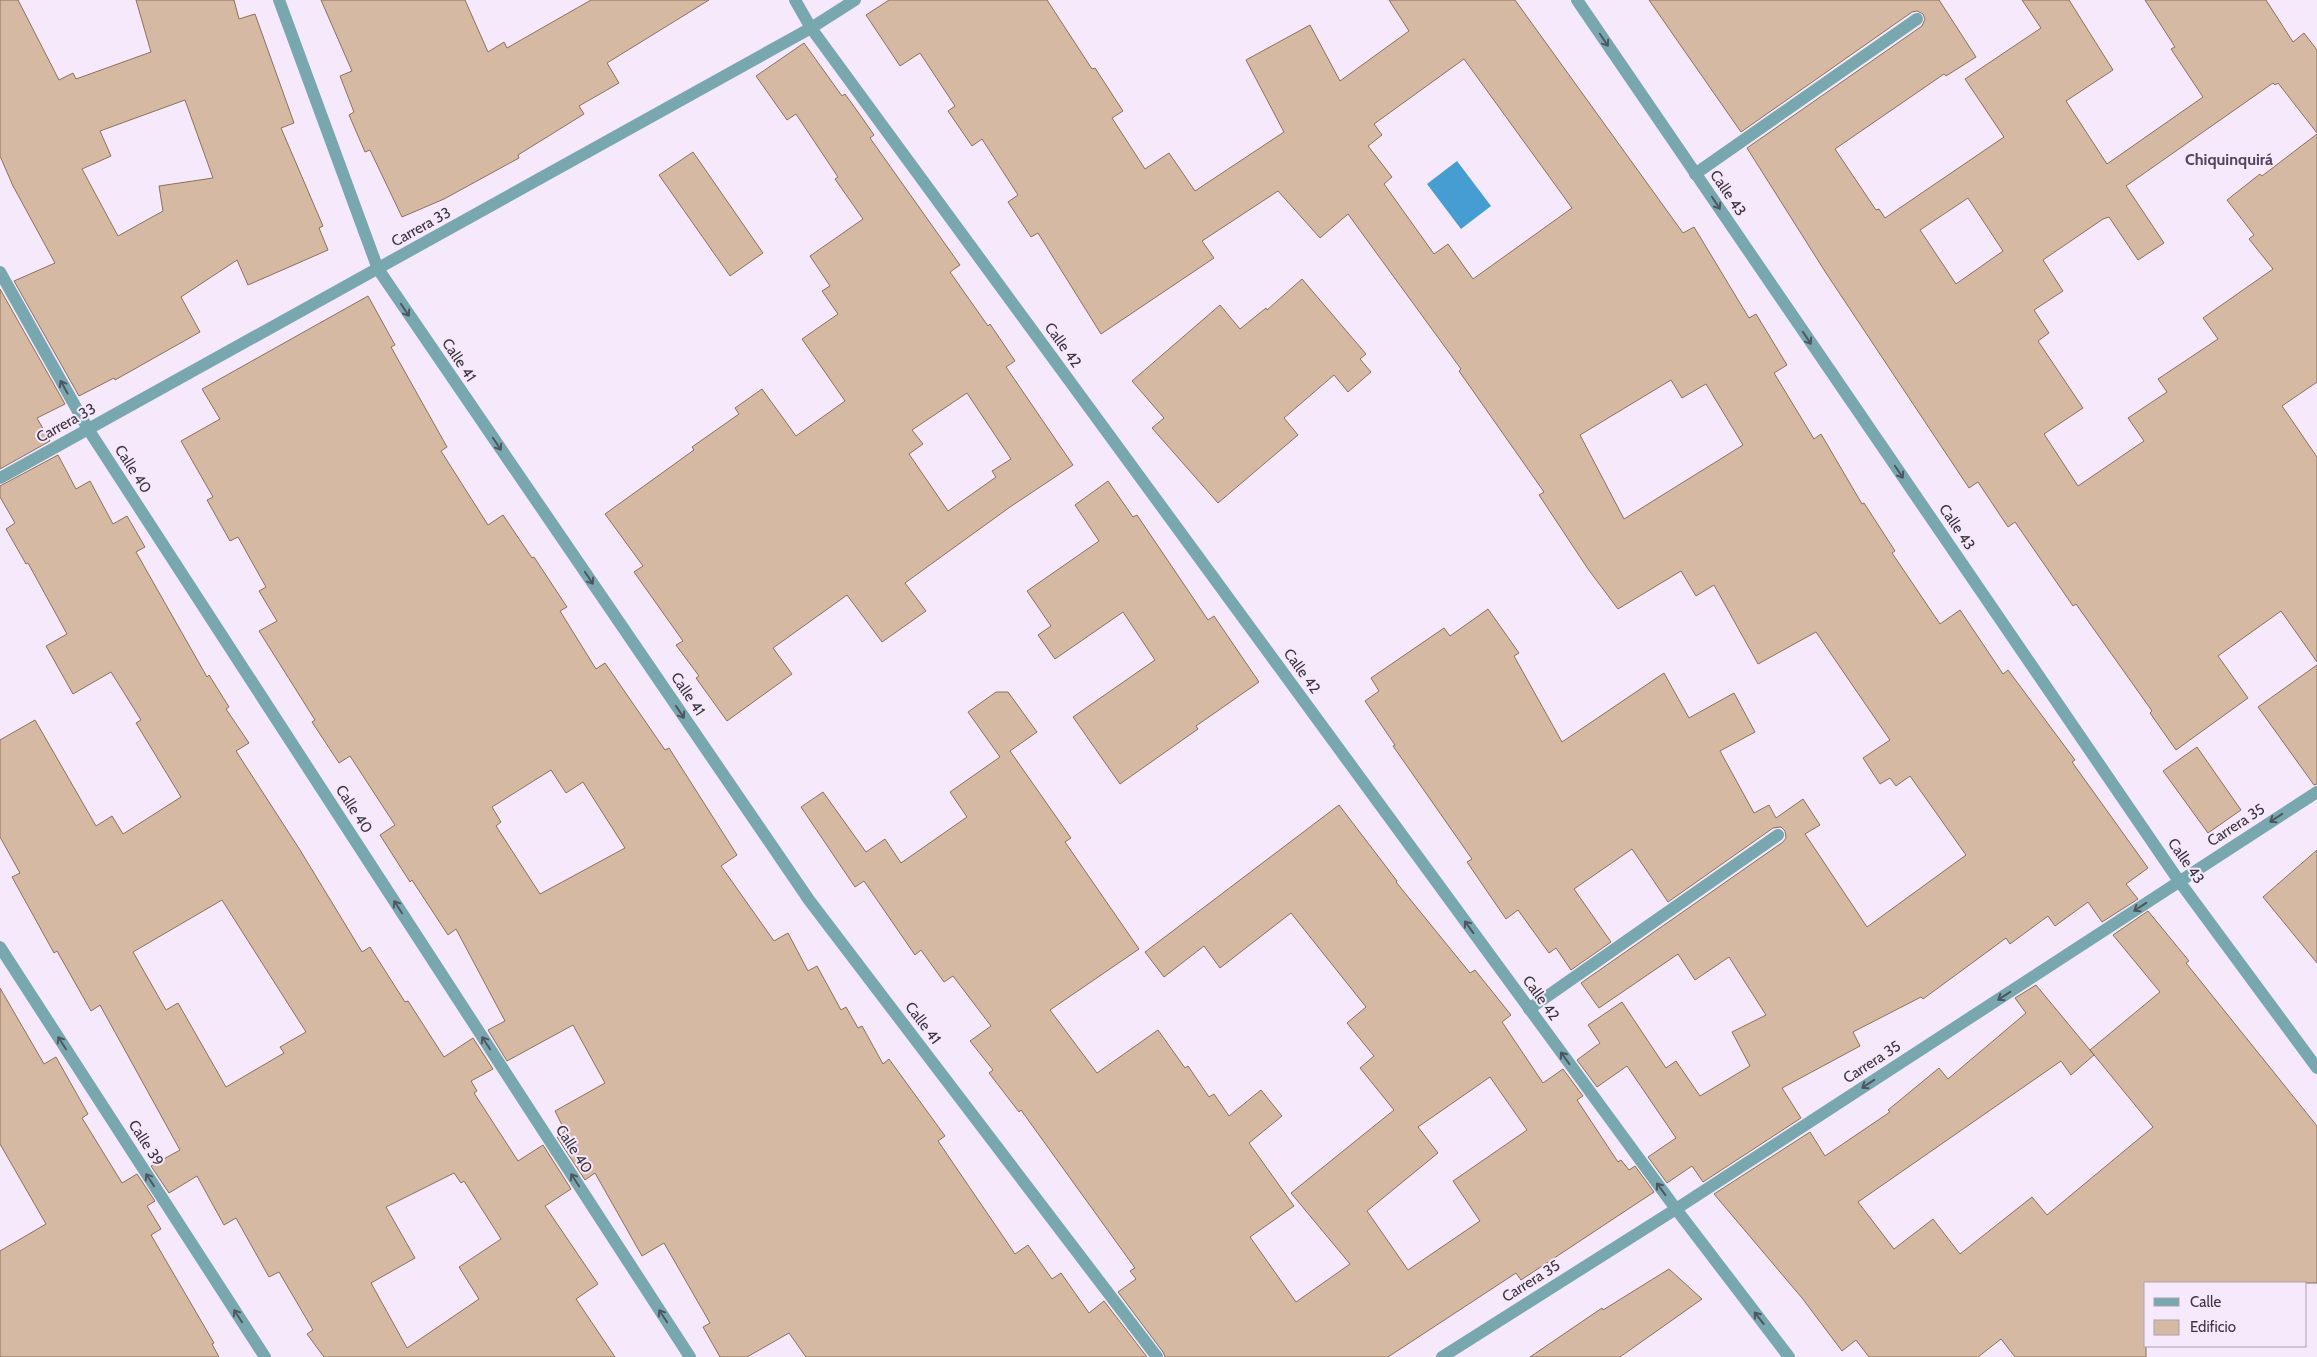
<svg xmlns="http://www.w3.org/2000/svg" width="2317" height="1357" viewBox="0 0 2317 1357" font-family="Cabin,sans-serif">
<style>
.water{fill:#459dd1}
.building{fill:#d6b9a2;stroke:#8b715c;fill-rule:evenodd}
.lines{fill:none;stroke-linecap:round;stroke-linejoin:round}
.minor{stroke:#78a7af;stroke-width:12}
.oneway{stroke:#4e5661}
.labels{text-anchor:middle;stroke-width:4;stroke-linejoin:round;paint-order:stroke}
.street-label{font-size:15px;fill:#3c3440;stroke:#f5e9fb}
.neighbourhood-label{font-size:16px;font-weight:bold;fill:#54445d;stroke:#f5e9fb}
</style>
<rect width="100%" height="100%" fill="#f5e9fb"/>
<path class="water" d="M 1457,161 L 1491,206 L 1461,229 L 1427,184 Z"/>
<g class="building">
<path d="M 0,0 L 18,0 L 59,80 L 73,73 L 76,79 L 151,52 L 136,0 L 234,0 L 239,19 L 255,14 L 294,123 L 281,128 L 323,226 L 319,228 L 328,250 L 248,285 L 237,260 L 181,297 L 200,332 L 115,380 L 114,378 L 79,396 L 14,281 L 55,263 L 13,186 L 0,156 ZM 185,100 L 213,178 L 159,186 L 163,211 L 118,236 L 82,169 L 111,156 L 100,131 Z"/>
<path d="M 321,0 L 465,0 L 488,52 L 504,42 L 507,48 L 591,0 L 709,0 L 607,63 L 619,83 L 579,106 L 584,114 L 518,155 L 519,158 L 444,199 L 402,217 L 370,150 L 365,152 L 349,115 L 354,112 L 340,76 L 352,71 Z"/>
<path d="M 889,0 L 1047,0 L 1092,69 L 1095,68 L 1123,111 L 1112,118 L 1145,169 L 1169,153 L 1195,191 L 1284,132 L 1246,60 L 1310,25 L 1340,81 L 1409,31 L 1389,0 L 1515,0 L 1683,233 L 1694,227 L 1749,318 L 1756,314 L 1787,365 L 1774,373 L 1814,439 L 1821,434 L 1862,504 L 1864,503 L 1895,551 L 1892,553 L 1940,624 L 1960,610 L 2003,674 L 2008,670 L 2075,760 L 2072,762 L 2148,868 L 2126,884 L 2138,899 L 2102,922 L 2088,902 L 2055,926 L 2048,916 L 2010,944 L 2006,938 L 1923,999 L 1921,997 L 1853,1032 L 1860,1046 L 1782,1088 L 1801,1118 L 1703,1182 L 1692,1166 L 1667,1183 L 1648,1157 L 1676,1138 L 1627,1066 L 1597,1087 L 1577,1060 L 1600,1043 L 1588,1025 L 1622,1002 L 1666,1068 L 1676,1061 L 1700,1096 L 1750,1066 L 1732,1032 L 1766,1015 L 1729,957 L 1695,980 L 1678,954 L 1599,1008 L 1581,983 L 1783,842 L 1786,838 L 1785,831 L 1781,827 L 1773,828 L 1668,902 L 1632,849 L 1574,889 L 1611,942 L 1571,970 L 1556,948 L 1549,953 L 1518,910 L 1506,919 L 1467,862 L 1472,859 L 1393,746 L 1395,745 L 1365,701 L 1379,691 L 1371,678 L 1444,628 L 1450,636 L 1488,609 L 1519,653 L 1514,656 L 1562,742 L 1664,673 L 1689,718 L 1734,693 L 1755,732 L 1720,751 L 1754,813 L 1769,805 L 1776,818 L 1803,799 L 1820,825 L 1805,834 L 1867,927 L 1966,855 L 1910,776 L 1896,786 L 1890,778 L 1880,784 L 1863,758 L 1890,740 L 1816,632 L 1758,664 L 1714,585 L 1696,596 L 1681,571 L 1618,609 L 1588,569 L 1539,495 L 1544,492 L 1459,371 L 1461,369 L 1348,214 L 1320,238 L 1278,191 L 1202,241 L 1214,258 L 1101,334 L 1038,233 L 1031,237 L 1008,202 L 1018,195 L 982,139 L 972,146 L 948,111 L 955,106 L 920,53 L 900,66 L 866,15 ZM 1464,59 L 1572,208 L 1473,279 L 1448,244 L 1434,254 L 1384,184 L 1392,177 L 1368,146 L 1382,135 L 1374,124 ZM 1671,380 L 1682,398 L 1706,384 L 1743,445 L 1624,519 L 1580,435 Z"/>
<path d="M 1649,0 L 1939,0 L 1976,57 L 1946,76 L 1944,74 L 1835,149 L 1876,210 L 1879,209 L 1885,218 L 2004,137 L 1965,79 L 2041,28 L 2022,0 L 2069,0 L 2113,70 L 2066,101 L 2107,164 L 2203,97 L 2171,49 L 2175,47 L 2145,0 L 2266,0 L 2293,42 L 2304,33 L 2317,50 L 2317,133 L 2278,83 L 2275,85 L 2273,83 L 2126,186 L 2164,243 L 2138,260 L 2109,217 L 2103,219 L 2043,260 L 2063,291 L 2034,310 L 2049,333 L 2038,341 L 2083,408 L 2044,434 L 2078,486 L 2144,441 L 2128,418 L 2167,392 L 2158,379 L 2218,339 L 2203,318 L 2273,269 L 2249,239 L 2254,235 L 2227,200 L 2260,174 L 2262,176 L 2317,134 L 2317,382 L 2282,406 L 2317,457 L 2317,662 L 2281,611 L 2218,656 L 2248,698 L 2176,750 L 2150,713 L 2152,711 L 2098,635 L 2076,604 L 2073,606 L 2015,522 L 2008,527 L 1978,482 L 1969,488 L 1826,273 L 1747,148 L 1922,26 L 1925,19 L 1923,14 L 1917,11 L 1912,12 L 1741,132 ZM 1968,198 L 2003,251 L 1956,284 L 1920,230 Z"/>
<path d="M 804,43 L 842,96 L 845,94 L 858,112 L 874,135 L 870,138 L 960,265 L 950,272 L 988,326 L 990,324 L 1015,361 L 1006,367 L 1073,465 L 1010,507 L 905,583 L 926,611 L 882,642 L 847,595 L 773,648 L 792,674 L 727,721 L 696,678 L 699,676 L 676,645 L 683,641 L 634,572 L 643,566 L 605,514 L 694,450 L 692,447 L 739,414 L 735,408 L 762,389 L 796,436 L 845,401 L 802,339 L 838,314 L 822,291 L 830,286 L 810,256 L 863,219 L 835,179 L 838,177 L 796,114 L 787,120 L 756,76 ZM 967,393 L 1011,459 L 992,471 L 996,477 L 948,511 L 909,454 L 923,444 L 912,430 Z"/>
<path d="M 693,152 L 763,253 L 730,276 L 659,175 Z"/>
<path d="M 1302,279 L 1366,354 L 1360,359 L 1371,372 L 1348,392 L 1334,375 L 1284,418 L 1298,435 L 1218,503 L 1152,428 L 1164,418 L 1132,381 L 1220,305 L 1240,329 L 1266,308 L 1267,310 Z"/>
<path d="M 0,289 L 65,404 L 37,418 L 50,441 L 0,469 Z"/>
<path d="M 368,296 L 395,345 L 391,347 L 447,447 L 441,451 L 488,525 L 503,515 L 532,558 L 534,557 L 567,607 L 560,611 L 596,669 L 605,663 L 665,750 L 669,748 L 737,855 L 721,866 L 774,941 L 788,933 L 808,971 L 817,966 L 841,1010 L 846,1007 L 858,1028 L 862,1026 L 883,1064 L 889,1059 L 945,1136 L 938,1141 L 1015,1254 L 1028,1245 L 1052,1279 L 1061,1273 L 1089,1313 L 1104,1301 L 1147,1357 L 806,1357 L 789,1333 L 747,1357 L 720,1357 L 703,1327 L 710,1323 L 664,1243 L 642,1256 L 595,1173 L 585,1180 L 557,1137 L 565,1131 L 555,1111 L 605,1083 L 573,1025 L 507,1061 L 488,1030 L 505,1021 L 456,929 L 448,935 L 412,880 L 410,882 L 380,835 L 395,825 L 350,756 L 339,763 L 312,722 L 315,720 L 259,631 L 277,621 L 259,591 L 266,587 L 238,537 L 230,541 L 207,500 L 213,497 L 181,441 L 220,419 L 202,389 ZM 551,770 L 566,793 L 583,782 L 625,848 L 540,894 L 496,826 L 501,822 L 492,807 Z"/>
<path d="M 58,455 L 76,489 L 90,481 L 113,524 L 127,516 L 145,547 L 136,552 L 207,677 L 209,675 L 229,707 L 226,709 L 249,743 L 236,751 L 300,850 L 362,952 L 370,947 L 405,1002 L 408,1001 L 444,1057 L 473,1038 L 493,1069 L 471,1081 L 477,1091 L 474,1093 L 518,1161 L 543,1145 L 571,1189 L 545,1206 L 598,1284 L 576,1299 L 615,1357 L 324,1357 L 307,1334 L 313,1330 L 279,1272 L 269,1277 L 236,1218 L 224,1225 L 197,1176 L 169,1193 L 151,1166 L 180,1150 L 100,1005 L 91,1011 L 57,951 L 54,953 L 12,877 L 20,873 L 0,837 L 0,740 L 35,720 L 96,826 L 112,816 L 123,834 L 181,797 L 136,723 L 141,720 L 111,672 L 73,694 L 46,646 L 67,634 L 28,563 L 26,564 L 6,529 L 15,523 L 0,497 L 0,486 ZM 222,900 L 306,1032 L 280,1047 L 284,1053 L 226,1087 L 178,1003 L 166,1010 L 133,952 ZM 454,1173 L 461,1183 L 464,1181 L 501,1239 L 459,1267 L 479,1299 L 407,1348 L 371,1283 L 415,1258 L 386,1207 Z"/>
<path d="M 1108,481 L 1133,517 L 1137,515 L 1208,620 L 1214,616 L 1259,682 L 1196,726 L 1198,729 L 1120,784 L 1073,717 L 1155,660 L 1123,612 L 1055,659 L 1038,635 L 1051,626 L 1027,591 L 1099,541 L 1075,505 Z"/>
<path d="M 2317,665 L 2317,784 L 2314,785 L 2258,707 Z"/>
<path d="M 996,692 L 1008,692 L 1037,732 L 1010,751 L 1071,838 L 1065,842 L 1139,949 L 1050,1010 L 1097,1073 L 1158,1030 L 1185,1068 L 1188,1066 L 1209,1097 L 1214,1094 L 1229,1116 L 1261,1090 L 1282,1116 L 1249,1143 L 1294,1206 L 1250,1237 L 1296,1302 L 1350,1264 L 1291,1193 L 1394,1110 L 1360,1068 L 1374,1056 L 1347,1023 L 1366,1007 L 1291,913 L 1220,968 L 1204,946 L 1164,977 L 1145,952 L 1339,805 L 1397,881 L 1396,882 L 1470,973 L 1475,970 L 1511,1015 L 1502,1022 L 1543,1083 L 1563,1069 L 1583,1096 L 1577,1100 L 1618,1162 L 1621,1160 L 1629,1170 L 1635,1166 L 1654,1192 L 1521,1280 L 1516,1273 L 1388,1357 L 1165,1357 L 1163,1352 L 1118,1292 L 1136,1279 L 1130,1271 L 1135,1268 L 1021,1110 L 1019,1112 L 989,1073 L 993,1070 L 970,1041 L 991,1026 L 953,976 L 944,982 L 921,950 L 915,955 L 864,881 L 855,887 L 801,807 L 823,792 L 866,852 L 885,839 L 901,863 L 967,817 L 950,792 L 1000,757 L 968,712 ZM 1490,1077 L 1527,1130 L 1453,1181 L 1480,1221 L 1408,1270 L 1367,1211 L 1438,1153 L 1418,1127 Z"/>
<path d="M 2197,747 L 2241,810 L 2208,833 L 2163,771 Z"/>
<path d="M 2317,850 L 2317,963 L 2263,897 Z"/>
<path d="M 2148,911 L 2189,961 L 2186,963 L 2317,1126 L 2317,1283 L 2146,1283 L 2146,1357 L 2015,1357 L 2001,1339 L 1978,1357 L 1869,1357 L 1856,1340 L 1842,1351 L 1802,1298 L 1714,1194 L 1810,1132 L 1825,1156 L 1890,1112 L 1888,1110 L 1939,1068 L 1948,1079 L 2026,1013 L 2015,998 L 2036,985 L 2094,1055 L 2071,1075 L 2061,1061 L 1858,1202 L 1894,1249 L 1933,1219 L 1960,1254 L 2032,1197 L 2047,1215 L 2153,1127 L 2090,1050 L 2160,992 L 2113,935 Z"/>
<path d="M 0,988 L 44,1064 L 56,1057 L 88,1114 L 82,1118 L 122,1183 L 137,1174 L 155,1201 L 147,1206 L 161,1229 L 151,1235 L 214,1343 L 212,1344 L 219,1357 L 0,1357 L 0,1251 L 46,1224 L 0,1144 Z"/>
<path d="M 1669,1269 L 1702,1299 L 1620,1357 L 1530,1357 L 1602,1308 L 1603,1310 Z"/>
</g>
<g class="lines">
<g class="minor">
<path d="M 279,0 L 378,269 L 809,900 L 1157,1357"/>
<path d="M 795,0 L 811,28 L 1676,1209 L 1789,1357"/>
<path d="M 1577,0 L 2179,881 L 2317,1068"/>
<path d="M 1695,174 L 1917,19"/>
<path d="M 0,272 L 88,429 L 690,1357"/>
<path d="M 0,478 L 811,28 L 855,0"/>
<path d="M 0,947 L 265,1357"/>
<path d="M 1529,1009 L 1778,835"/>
<path d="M 1442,1357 L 1676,1209 L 2317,792"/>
</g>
</g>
<defs><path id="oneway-shaft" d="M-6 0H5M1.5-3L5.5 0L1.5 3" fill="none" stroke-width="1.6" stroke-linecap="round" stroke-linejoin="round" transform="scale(1.25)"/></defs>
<g class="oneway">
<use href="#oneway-shaft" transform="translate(1604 40) rotate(56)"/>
<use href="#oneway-shaft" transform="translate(1716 203) rotate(56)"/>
<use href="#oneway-shaft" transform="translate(405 310) rotate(56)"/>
<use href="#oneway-shaft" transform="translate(1807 338) rotate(56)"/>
<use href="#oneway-shaft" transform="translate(64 387) rotate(-119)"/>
<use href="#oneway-shaft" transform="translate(497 444) rotate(56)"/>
<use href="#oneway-shaft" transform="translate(1899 472) rotate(56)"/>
<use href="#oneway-shaft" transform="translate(589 578) rotate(56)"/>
<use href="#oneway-shaft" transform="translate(680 712) rotate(56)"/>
<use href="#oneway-shaft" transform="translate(2276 818) rotate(147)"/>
<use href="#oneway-shaft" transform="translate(398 907) rotate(-123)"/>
<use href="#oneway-shaft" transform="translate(2140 907) rotate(147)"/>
<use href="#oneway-shaft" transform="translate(1469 927) rotate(-126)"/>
<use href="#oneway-shaft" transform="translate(2004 996) rotate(147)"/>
<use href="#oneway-shaft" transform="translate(62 1043) rotate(-123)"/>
<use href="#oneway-shaft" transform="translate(486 1043) rotate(-123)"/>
<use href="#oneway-shaft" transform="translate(1565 1058) rotate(-126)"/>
<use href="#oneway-shaft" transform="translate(1868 1084) rotate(147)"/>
<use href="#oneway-shaft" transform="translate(150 1180) rotate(-123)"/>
<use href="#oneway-shaft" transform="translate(575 1180) rotate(-123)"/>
<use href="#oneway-shaft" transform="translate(1661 1189) rotate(-126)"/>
<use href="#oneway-shaft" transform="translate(238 1316) rotate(-123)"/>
<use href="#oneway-shaft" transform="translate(663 1316) rotate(-123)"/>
<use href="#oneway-shaft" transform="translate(1759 1318) rotate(-128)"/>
</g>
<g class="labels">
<g class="street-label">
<text transform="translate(1728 193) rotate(56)" y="5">Calle 43</text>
<text transform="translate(421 227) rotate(-29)" y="5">Carrera 33</text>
<text transform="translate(1063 345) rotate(54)" y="5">Calle 42</text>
<text transform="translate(459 360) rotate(56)" y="5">Calle 41</text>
<text transform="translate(66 423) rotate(-29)" y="5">Carrera 33</text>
<text transform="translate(133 469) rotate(57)" y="5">Calle 40</text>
<text transform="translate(1957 527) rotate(56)" y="5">Calle 43</text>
<text transform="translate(1302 671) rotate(54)" y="5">Calle 42</text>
<text transform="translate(688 694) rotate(56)" y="5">Calle 41</text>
<text transform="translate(354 809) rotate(57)" y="5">Calle 40</text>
<text transform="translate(2236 825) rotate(-33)" y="5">Carrera 35</text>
<text transform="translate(2186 861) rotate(55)" y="5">Calle 43</text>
<text transform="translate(1541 998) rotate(54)" y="5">Calle 42</text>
<text transform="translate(923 1023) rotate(53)" y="5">Calle 41</text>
<text transform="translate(1872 1062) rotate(-33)" y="5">Carrera 35</text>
<text transform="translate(146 1143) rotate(57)" y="5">Calle 39</text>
<text transform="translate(574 1149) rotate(57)" y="5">Calle 40</text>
<text transform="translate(1531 1281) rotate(-32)" y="5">Carrera 35</text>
</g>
<g class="neighbourhood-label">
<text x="2229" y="165">Chiquinquirá</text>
</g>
</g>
<rect x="2144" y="1282" width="162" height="65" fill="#f5e9fb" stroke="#aba1b0"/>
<rect x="2154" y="1298" width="25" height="8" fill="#78a7af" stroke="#aba1b0"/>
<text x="2190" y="1307" font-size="15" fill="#3c3440">Calle</text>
<rect x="2154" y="1320" width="25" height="15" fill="#d6b9a2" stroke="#aba1b0"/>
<text x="2190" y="1332" font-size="15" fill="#3c3440">Edificio</text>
</svg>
